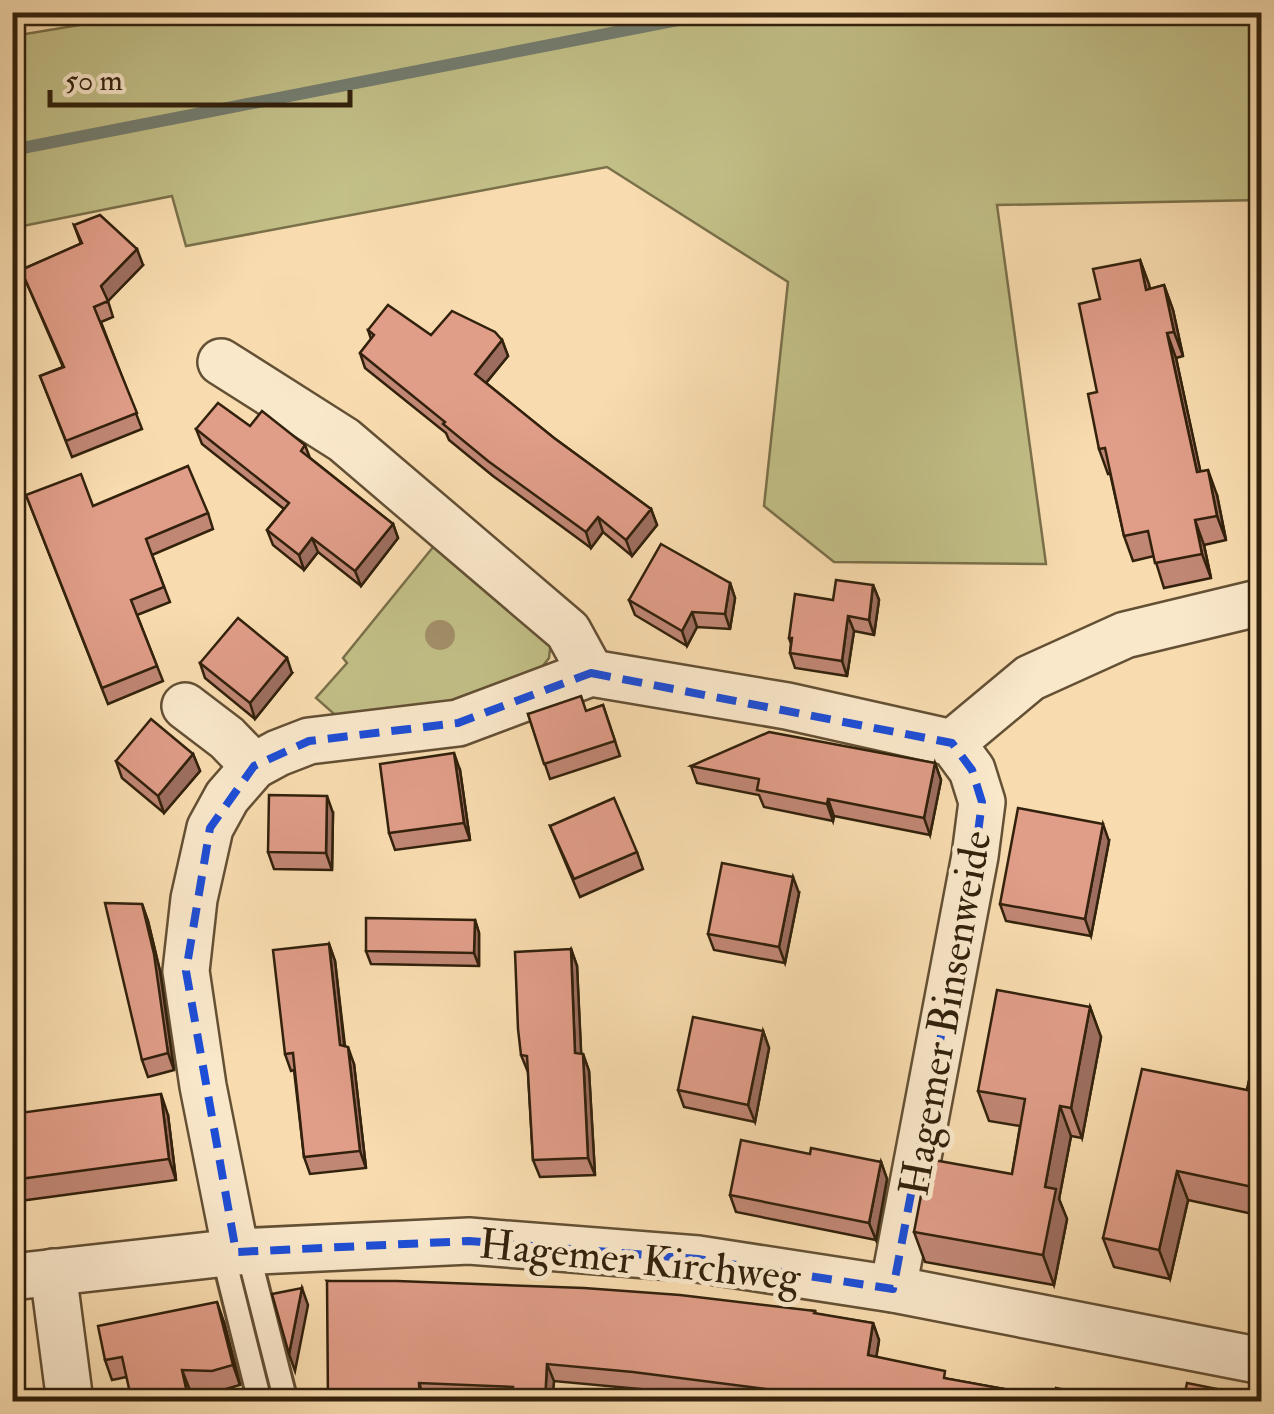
<svg xmlns="http://www.w3.org/2000/svg" width="1274" height="1414" viewBox="0 0 1274 1414" font-family="'IM FELL Double Pica',serif">
<style>
.green{fill:#c2bf87;stroke:#7a704a;stroke-width:2.5}
.lines{fill:none;stroke-linecap:round;stroke-linejoin:round}
.stream{stroke:#737d70;stroke-width:12}
.service-casing{stroke:#645035;stroke-width:28}
.minor-casing{stroke:#645035;stroke-width:50}
.service{stroke:#fae8cb;stroke-width:22}
.minor{stroke:#fae8cb;stroke-width:45}
.tree{fill:#a38f6a}
.wall{fill:#c18775;stroke:#32210c;stroke-width:2.5}
.shaded-wall{fill:#9d6e5f;stroke:#32210c;stroke-width:2.5}
.building{fill:#e09d88;stroke:#32210c;stroke-width:2.5}
.marked{fill:none;stroke:#1d4ed8;stroke-width:8;stroke-dasharray:20 12;stroke-linejoin:round}
.labels{text-anchor:middle;stroke-width:10;stroke-linejoin:round;paint-order:stroke}
.street-label{font-size:42px;fill:#32210c;stroke:#fae8cb}
</style>
<rect width="100%" height="100%" fill="#f8dcaf"/>
<filter id="stains"><feTurbulence type="fractalNoise" baseFrequency=".002" numOctaves="4"/><feColorMatrix values="0 0 0 0 .2 0 0 0 0 .09 0 0 0 0 .02 0 0 0 .5 -.17"/></filter>
<radialGradient id="worn" r=".72"><stop offset=".6" stop-color="#630" stop-opacity="0"/><stop offset="1" stop-color="#630" stop-opacity=".3"/></radialGradient>
<g class="green">
<path d="M 152,13 L 1261,13 L 1261,200 L 997,205 L 1046,564 L 834,562 L 764,506 L 788,282 L 607,167 L 186,246 L 172,196 L 13,228 L 13,36 Z"/>
<path d="M 442,536 L 551,641 L 549,658 L 542,667 L 520,685 L 467,705 L 342,721 L 316,698 L 347,663 L 343,658 Z"/>
</g>
<g class="lines">
<path class="stream" d="M 12,150 L 719,12"/>
<g class="service-casing">
<g id="service">
<path d="M 248,1252 L 286,1402"/>
<path d="M 223,1254 L 260,1402"/>
</g>
</g>
<g class="minor-casing">
<g id="minor">
<path d="M 221,362 L 344,440 L 568,631 L 591,673"/>
<path d="M 185,706 L 227,738 L 254,766"/>
<path d="M 952,743 L 1030,678 L 1125,635 L 1262,602"/>
<path d="M 236,1252 L 203,1086 L 186,971 L 194,899 L 210,828 L 227,797 L 254,766 L 278,753 L 309,741 L 458,723 L 591,673 L 787,706 L 952,743 L 972,770 L 982,802 L 975,856 L 893,1289"/>
<path d="M 53,1272 L 70,1402"/>
<path d="M 12,1277 L 236,1252 L 469,1241 L 698,1259 L 893,1289 L 1262,1361"/>
</g>
</g>
<use href="#service" class="service"/>
<use href="#minor" class="minor"/>
</g>
<circle class="tree" cx="440" cy="635" r="15"/>
<g class="wall">
<path d="M 1262,212 L 1262,343 L 1254,323 Z"/>
<path d="M 74,225 L 143,265 L 108,301 L 113,317 L 101,322 L 142,429 L 72,457 L 40,376 L 63,367 L 21,270 L 81,244 Z"/>
<path d="M 1140,260 L 1150,289 L 1164,285 L 1173,310 L 1183,356 L 1176,358 L 1200,471 L 1217,495 L 1226,540 L 1204,545 L 1211,578 L 1164,588 L 1154,556 L 1133,561 L 1124,536 L 1110,473 L 1108,474 L 1099,449 L 1100,299 Z"/>
<path d="M 368,330 L 502,340 L 508,356 L 486,383 L 554,438 L 651,509 L 657,525 L 632,556 L 603,532 L 591,548 L 493,476 L 449,440 L 446,433 L 365,368 L 360,353 L 371,339 Z"/>
<path d="M 250,426 L 305,445 L 310,458 L 393,524 L 398,538 L 361,586 L 318,552 L 304,570 L 273,545 L 267,530 L 284,509 L 202,444 L 196,429 Z"/>
<path d="M 26,495 L 93,506 L 208,513 L 213,529 L 152,555 L 170,602 L 137,615 L 163,681 L 108,704 Z"/>
<path d="M 730,583 L 735,598 L 730,629 L 697,627 L 687,646 L 635,615 L 629,600 Z"/>
<path d="M 873,585 L 879,600 L 874,635 L 854,631 L 847,676 L 795,668 L 790,653 L 791,644 L 789,638 L 833,600 Z"/>
<path d="M 200,663 L 292,673 L 255,719 L 205,678 Z"/>
<path d="M 603,705 L 620,756 L 550,779 L 528,714 L 587,711 Z"/>
<path d="M 193,754 L 200,771 L 164,813 L 122,778 L 116,761 Z"/>
<path d="M 935,763 L 941,780 L 930,835 L 834,816 L 833,821 L 764,807 L 759,795 L 697,783 L 691,766 Z"/>
<path d="M 460,770 L 470,840 L 395,850 L 389,833 Z"/>
<path d="M 333,813 L 332,870 L 274,869 L 268,852 Z"/>
<path d="M 550,826 L 637,852 L 643,869 L 580,897 Z"/>
<path d="M 1109,841 L 1091,936 L 1006,921 L 1000,904 Z"/>
<path d="M 799,893 L 785,963 L 714,950 L 708,934 Z"/>
<path d="M 142,904 L 148,921 L 160,971 L 174,1070 L 148,1077 L 142,1060 Z"/>
<path d="M 475,920 L 479,933 L 479,966 L 371,964 L 366,951 Z"/>
<path d="M 329,944 L 335,961 L 345,1046 L 354,1064 L 366,1168 L 310,1174 L 304,1157 L 294,1070 L 291,1071 L 285,1054 Z"/>
<path d="M 571,949 L 577,966 L 581,1054 L 583,1054 L 589,1071 L 595,1175 L 540,1177 L 533,1160 L 528,1072 L 521,1055 Z"/>
<path d="M 1090,1007 L 1101,1037 L 1082,1138 L 1071,1136 L 1059,1199 L 1067,1219 L 1054,1285 L 925,1262 L 914,1232 L 1012,1174 L 1020,1126 L 989,1121 L 978,1091 Z"/>
<path d="M 1262,1022 L 1262,1216 L 1188,1200 L 1170,1279 L 1114,1267 L 1103,1238 L 1247,1090 Z"/>
<path d="M 763,1031 L 769,1048 L 755,1122 L 684,1107 L 678,1090 Z"/>
<path d="M 12,1114 L 168,1115 L 176,1180 L 12,1202 Z"/>
<path d="M 810,1154 L 881,1162 L 887,1179 L 876,1240 L 736,1212 L 730,1195 Z"/>
<path d="M 327,1281 L 815,1311 L 816,1314 L 873,1323 L 879,1340 L 876,1357 L 948,1379 L 1054,1398 L 1123,1402 L 735,1402 L 640,1389 L 554,1381 L 552,1402 L 426,1400 Z"/>
<path d="M 224,1322 L 240,1385 L 219,1391 L 190,1390 L 126,1377 L 112,1380 L 105,1360 Z"/>
</g>
<g class="shaded-wall">
<path d="M 137,249 L 143,265 L 107,302 L 101,286 Z"/>
<path d="M 1140,260 L 1149,284 L 1155,314 L 1146,290 Z"/>
<path d="M 1164,285 L 1173,310 L 1183,356 L 1174,332 Z"/>
<path d="M 1167,333 L 1176,358 L 1206,497 L 1197,472 Z"/>
<path d="M 502,340 L 508,356 L 481,389 L 475,374 Z"/>
<path d="M 1208,470 L 1217,495 L 1226,540 L 1217,516 Z"/>
<path d="M 651,509 L 657,525 L 632,556 L 626,540 Z"/>
<path d="M 598,517 L 603,532 L 591,548 L 586,532 Z"/>
<path d="M 1195,520 L 1204,545 L 1211,578 L 1202,554 Z"/>
<path d="M 393,524 L 398,538 L 361,586 L 355,571 Z"/>
<path d="M 312,538 L 318,552 L 304,570 L 299,555 Z"/>
<path d="M 730,583 L 735,598 L 730,629 L 725,614 Z"/>
<path d="M 873,585 L 879,600 L 874,635 L 869,620 Z"/>
<path d="M 692,612 L 697,627 L 687,646 L 682,631 Z"/>
<path d="M 848,616 L 854,631 L 847,676 L 842,661 Z"/>
<path d="M 287,658 L 292,673 L 255,719 L 250,703 Z"/>
<path d="M 454,753 L 460,770 L 470,840 L 464,823 Z"/>
<path d="M 193,754 L 200,771 L 164,813 L 158,796 Z"/>
<path d="M 935,763 L 941,780 L 930,835 L 924,818 Z"/>
<path d="M 327,796 L 333,813 L 332,870 L 326,853 Z"/>
<path d="M 828,799 L 834,816 L 833,821 L 827,804 Z"/>
<path d="M 1103,824 L 1109,841 L 1091,936 L 1085,919 Z"/>
<path d="M 793,877 L 799,893 L 785,963 L 779,947 Z"/>
<path d="M 142,904 L 148,921 L 160,971 L 174,1070 L 168,1053 Z"/>
<path d="M 475,920 L 479,933 L 479,966 L 474,953 Z"/>
<path d="M 329,944 L 335,961 L 346,1062 L 340,1045 Z"/>
<path d="M 571,949 L 577,966 L 582,1070 L 575,1053 Z"/>
<path d="M 1090,1007 L 1101,1037 L 1082,1138 L 1071,1108 Z"/>
<path d="M 763,1031 L 769,1048 L 755,1122 L 748,1105 Z"/>
<path d="M 348,1047 L 354,1064 L 366,1168 L 360,1151 Z"/>
<path d="M 583,1054 L 589,1071 L 595,1175 L 588,1158 Z"/>
<path d="M 161,1094 L 168,1115 L 176,1180 L 169,1159 Z"/>
<path d="M 1060,1106 L 1071,1136 L 1059,1199 L 1067,1219 L 1054,1285 L 1043,1255 L 1045,1187 Z"/>
<path d="M 881,1162 L 887,1179 L 876,1240 L 869,1223 Z"/>
<path d="M 1177,1171 L 1188,1200 L 1170,1279 L 1159,1250 Z"/>
<path d="M 302,1288 L 308,1305 L 295,1371 L 289,1354 Z"/>
<path d="M 217,1302 L 224,1322 L 240,1385 L 233,1365 Z"/>
<path d="M 873,1323 L 879,1340 L 874,1372 L 868,1355 Z"/>
<path d="M 547,1364 L 554,1381 L 552,1402 L 545,1402 Z"/>
<path d="M 182,1370 L 190,1390 L 192,1402 L 189,1402 Z"/>
<path d="M 419,1383 L 426,1402 L 420,1402 Z"/>
</g>
<g class="building">
<path d="M 1252,212 L 1262,212 L 1262,322 L 1254,323 Z"/>
<path d="M 100,215 L 137,249 L 101,286 L 108,301 L 94,307 L 137,413 L 66,441 L 40,376 L 64,367 L 21,270 L 82,243 L 74,225 Z"/>
<path d="M 1140,260 L 1146,290 L 1164,285 L 1174,332 L 1167,333 L 1197,472 L 1208,470 L 1217,516 L 1195,520 L 1202,554 L 1155,563 L 1148,531 L 1124,536 L 1105,448 L 1099,449 L 1088,394 L 1097,392 L 1079,304 L 1100,299 L 1093,269 Z"/>
<path d="M 388,305 L 431,335 L 452,311 L 495,332 L 502,340 L 475,374 L 554,438 L 651,509 L 626,540 L 598,517 L 586,532 L 488,461 L 443,424 L 445,422 L 360,353 L 374,335 L 368,330 Z"/>
<path d="M 218,403 L 250,426 L 262,411 L 305,445 L 301,451 L 393,524 L 355,571 L 312,538 L 299,555 L 267,530 L 289,503 L 196,429 Z"/>
<path d="M 188,466 L 208,513 L 146,539 L 164,587 L 131,600 L 157,666 L 102,688 L 26,495 L 81,474 L 93,506 Z"/>
<path d="M 661,544 L 730,583 L 725,614 L 692,612 L 682,631 L 629,600 Z"/>
<path d="M 836,580 L 873,585 L 869,620 L 848,616 L 842,661 L 790,653 L 792,638 L 789,638 L 795,594 L 833,600 Z"/>
<path d="M 238,618 L 287,658 L 250,703 L 200,663 Z"/>
<path d="M 581,696 L 586,711 L 603,705 L 615,741 L 544,764 L 528,714 Z"/>
<path d="M 151,719 L 193,754 L 158,796 L 116,761 Z"/>
<path d="M 769,732 L 935,763 L 924,818 L 828,799 L 827,804 L 757,790 L 759,779 L 691,766 Z"/>
<path d="M 454,753 L 464,823 L 389,833 L 380,764 Z"/>
<path d="M 269,795 L 327,796 L 326,853 L 268,852 Z"/>
<path d="M 614,798 L 637,852 L 574,879 L 550,826 Z"/>
<path d="M 1018,808 L 1103,824 L 1085,919 L 1000,904 Z"/>
<path d="M 722,863 L 793,877 L 779,947 L 708,934 Z"/>
<path d="M 105,903 L 142,904 L 154,954 L 168,1053 L 142,1060 Z"/>
<path d="M 366,918 L 475,920 L 474,953 L 366,951 Z"/>
<path d="M 329,944 L 340,1045 L 348,1047 L 360,1151 L 304,1157 L 293,1053 L 285,1054 L 273,950 Z"/>
<path d="M 571,949 L 575,1053 L 583,1054 L 588,1158 L 533,1160 L 527,1056 L 521,1055 L 518,1029 L 515,952 Z"/>
<path d="M 997,990 L 1090,1007 L 1071,1108 L 1060,1106 L 1045,1187 L 1056,1189 L 1043,1255 L 914,1232 L 928,1159 L 1012,1174 L 1025,1099 L 978,1091 Z"/>
<path d="M 693,1017 L 763,1031 L 748,1105 L 678,1090 Z"/>
<path d="M 1262,1022 L 1262,1189 L 1177,1171 L 1159,1250 L 1103,1238 L 1142,1069 L 1247,1090 Z"/>
<path d="M 161,1094 L 169,1159 L 12,1180 L 12,1114 Z"/>
<path d="M 741,1140 L 810,1154 L 811,1148 L 881,1162 L 869,1223 L 730,1195 Z"/>
<path d="M 327,1281 L 397,1281 L 584,1288 L 680,1295 L 815,1311 L 814,1313 L 873,1323 L 868,1355 L 945,1371 L 944,1378 L 1054,1398 L 1056,1388 L 1123,1402 L 764,1402 L 766,1389 L 633,1372 L 547,1364 L 545,1402 L 513,1401 L 513,1387 L 419,1383 L 420,1402 L 328,1402 Z"/>
<path d="M 302,1288 L 289,1354 L 272,1294 Z"/>
<path d="M 217,1302 L 233,1365 L 212,1371 L 182,1370 L 189,1402 L 132,1402 L 122,1357 L 105,1360 L 98,1326 Z"/>
<path d="M 1187,1383 L 1262,1398 L 1262,1402 L 1183,1402 Z"/>
</g>
<path class="marked" d="M 591,673 L 952,743 L 972,770 L 982,802 L 975,856 L 893,1289 L 698,1259 L 469,1241 L 236,1252 L 186,971 L 210,828 L 254,766 L 309,741 L 458,723 Z"/>
<g class="labels">
<g class="street-label">
<text transform="translate(944 1013) rotate(-80)" y="15">Hagemer Binsenweide</text>
<text transform="translate(640 1259) rotate(6)" y="15">Hagemer Kirchweg</text>
</g>
</g>
<rect width="1274" height="1414" fill="none" stroke="#f8dcaf" stroke-width="50"/>
<rect x="15" y="15" width="1244" height="1384" fill="none" stroke="#32210c" stroke-width="5"/>
<rect x="25" y="25" width="1224" height="1364" fill="none" stroke="#32210c" stroke-width="2.5"/>
<path d="M50 90v15h300v-15" fill="none" stroke="#32210c" stroke-width="5"/>
<text x="65" y="90" font-size="30" fill="#32210c" stroke="#fae8cb" stroke-width="8" paint-order="stroke">50 m</text>
<rect width="100%" height="100%" filter="url(#stains)"/>
<rect width="100%" height="100%" fill="url(#worn)"/>
</svg>
